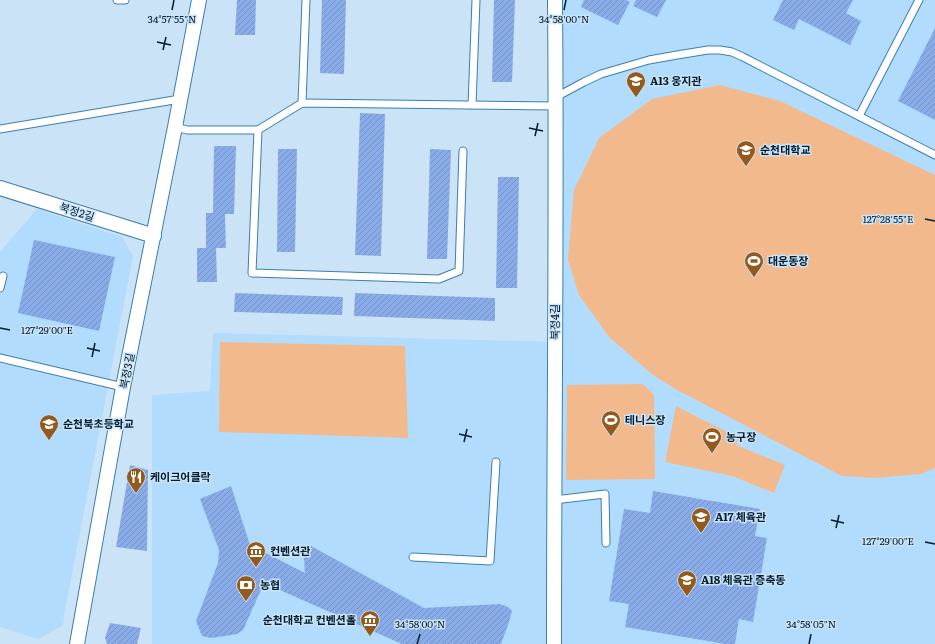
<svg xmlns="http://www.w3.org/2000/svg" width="935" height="644" viewBox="0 0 935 644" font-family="Literata,'Noto Sans KR',serif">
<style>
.built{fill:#b2dcfd}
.park{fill:#f2ba8c}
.building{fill:url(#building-hatch)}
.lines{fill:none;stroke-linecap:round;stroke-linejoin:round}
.service-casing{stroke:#3d7eab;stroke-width:9}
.minor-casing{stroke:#3d7eab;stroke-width:16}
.service{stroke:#fff;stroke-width:7}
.minor{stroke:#fff;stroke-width:14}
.ticks{fill:none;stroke:#021c2e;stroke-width:1.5}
.labels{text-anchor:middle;stroke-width:3;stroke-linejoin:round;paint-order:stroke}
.poi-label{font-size:11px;font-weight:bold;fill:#021c2e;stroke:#cae3f7;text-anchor:start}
.street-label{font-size:11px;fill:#021c2e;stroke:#cae3f7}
.ticks-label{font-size:10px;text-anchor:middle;fill:#021c2e;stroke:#cae3f7;stroke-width:3;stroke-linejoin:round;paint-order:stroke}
</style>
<defs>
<pattern id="building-hatch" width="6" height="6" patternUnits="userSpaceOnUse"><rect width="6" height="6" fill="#89ace8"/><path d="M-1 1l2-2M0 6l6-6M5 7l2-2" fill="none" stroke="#7593c7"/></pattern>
</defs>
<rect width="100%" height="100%" fill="#cae3f7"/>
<g class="built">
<path d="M 558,0 L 935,0 L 935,644 L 152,644 L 152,395 L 210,391 L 213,333 L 556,342 Z"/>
<path d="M 37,209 L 122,237 L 133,256 L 62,626 L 38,639 L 0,627 L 0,252 Z"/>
</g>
<g class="park">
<path d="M 720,85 L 780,101 L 935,175 L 935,468 L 921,474 L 875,478 L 842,476 L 677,390 L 653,375 L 609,337 L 579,295 L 568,260 L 574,190 L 599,138 L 652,99 Z"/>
<path d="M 220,342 L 405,346 L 408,438 L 219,432 Z"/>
<path d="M 643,384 L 654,395 L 655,479 L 566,480 L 567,385 Z"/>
<path d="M 676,406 L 739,438 L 736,445 L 785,465 L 774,493 L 732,476 L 665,462 Z"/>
</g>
<g class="building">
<path d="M 237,0 L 256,0 L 255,35 L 235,35 Z"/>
<path d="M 322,0 L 346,0 L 344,74 L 320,73 Z"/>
<path d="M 494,0 L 515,0 L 512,82 L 492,82 Z"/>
<path d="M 584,0 L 626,0 L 630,2 L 618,25 L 581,7 Z"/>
<path d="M 636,0 L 666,0 L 657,17 L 633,6 Z"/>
<path d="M 783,0 L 853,0 L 846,13 L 861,21 L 850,45 L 799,19 L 794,30 L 773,20 Z"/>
<path d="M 935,28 L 935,120 L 898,101 Z"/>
<path d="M 360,113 L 385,114 L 381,256 L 355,255 Z"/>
<path d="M 214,146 L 236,146 L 234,214 L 225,214 L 226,248 L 216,248 L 217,282 L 197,282 L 197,248 L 206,248 L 206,213 L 213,213 Z"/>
<path d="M 278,149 L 297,149 L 295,252 L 277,252 Z"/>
<path d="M 430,149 L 451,150 L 447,259 L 427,259 Z"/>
<path d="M 498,177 L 519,177 L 517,288 L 496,288 Z"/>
<path d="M 34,240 L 115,257 L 99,331 L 18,313 Z"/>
<path d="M 235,293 L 343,297 L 342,315 L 234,312 Z"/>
<path d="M 355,293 L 495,298 L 495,321 L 354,316 Z"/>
<path d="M 130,465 L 148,470 L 147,551 L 116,547 Z"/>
<path d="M 231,486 L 250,545 L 305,573 L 304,558 L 305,549 L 308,547 L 311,546 L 424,608 L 500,604 L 508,607 L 512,611 L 509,622 L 501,644 L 402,644 L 264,583 L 243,630 L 237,634 L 225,636 L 211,638 L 202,636 L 196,621 L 218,563 L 219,550 L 200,499 Z"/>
<path d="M 653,491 L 760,509 L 755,536 L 767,538 L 753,622 L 739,619 L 735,644 L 725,644 L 625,627 L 629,604 L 609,601 L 624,509 L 650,513 Z"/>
<path d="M 110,623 L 141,628 L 137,644 L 107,644 L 105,638 Z"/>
</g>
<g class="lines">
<g class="service-casing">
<g id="service">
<path d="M 117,0 L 125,0"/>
<path d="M 556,97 L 584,82 L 601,74 L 649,60 L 677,55 L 708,50 L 720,50 L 732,52 L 743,57 L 935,155"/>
<path d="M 302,103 L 306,0"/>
<path d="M 472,105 L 476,0"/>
<path d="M 859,116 L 919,0"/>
<path d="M 175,127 L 187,130 L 258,130 L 302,103 L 556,106"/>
<path d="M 0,129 L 180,99"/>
<path d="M 258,130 L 252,273 L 439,279 L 459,271 L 463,151"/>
<path d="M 0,288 L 3,276"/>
<path d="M 0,358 L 123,387"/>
<path d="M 554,500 L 605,494 L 606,543"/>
<path d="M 413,557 L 490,561 L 496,462"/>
</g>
</g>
<g class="minor-casing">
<g id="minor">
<path d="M 0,188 L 154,236"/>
<path d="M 77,644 L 123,387 L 175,127 L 199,0"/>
<path d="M 554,644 C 554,429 557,215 555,0"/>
</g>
</g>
<use href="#service" class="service"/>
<use href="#minor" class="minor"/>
</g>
<path class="ticks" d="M 172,10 L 174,0M 564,10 L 566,0M 157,42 L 171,45M 163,50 L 166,37M 529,128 L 543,131M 535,136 L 538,123M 925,219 L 935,221M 0,328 L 10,330M 87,348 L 100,351M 92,357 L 95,343M 459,434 L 472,437M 464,442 L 467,429M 831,520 L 844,523M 836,528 L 839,515M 925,542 L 935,544M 417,644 L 420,634M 809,644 L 811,634"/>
<defs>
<g id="university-pin" transform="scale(1)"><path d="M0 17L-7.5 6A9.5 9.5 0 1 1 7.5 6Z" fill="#96591c" stroke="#cae3f7"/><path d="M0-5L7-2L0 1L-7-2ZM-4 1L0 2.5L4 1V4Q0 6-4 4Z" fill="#fff"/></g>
<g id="stadium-pin" transform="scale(1)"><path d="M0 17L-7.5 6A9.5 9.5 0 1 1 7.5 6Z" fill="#96591c" stroke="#cae3f7"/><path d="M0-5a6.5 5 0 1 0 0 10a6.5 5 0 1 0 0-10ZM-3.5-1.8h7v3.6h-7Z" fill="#fff"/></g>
<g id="school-pin" transform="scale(1)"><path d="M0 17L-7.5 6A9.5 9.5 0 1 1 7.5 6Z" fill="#96591c" stroke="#cae3f7"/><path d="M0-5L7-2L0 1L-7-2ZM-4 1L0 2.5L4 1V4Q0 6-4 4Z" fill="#fff"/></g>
<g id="restaurant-pin" transform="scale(1)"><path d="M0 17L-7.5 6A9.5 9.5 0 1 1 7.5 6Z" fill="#96591c" stroke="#cae3f7"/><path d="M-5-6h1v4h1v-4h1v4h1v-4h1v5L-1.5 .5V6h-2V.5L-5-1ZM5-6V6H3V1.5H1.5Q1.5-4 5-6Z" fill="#fff"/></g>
<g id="museum-pin" transform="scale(1)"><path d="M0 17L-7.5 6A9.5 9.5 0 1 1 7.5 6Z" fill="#96591c" stroke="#cae3f7"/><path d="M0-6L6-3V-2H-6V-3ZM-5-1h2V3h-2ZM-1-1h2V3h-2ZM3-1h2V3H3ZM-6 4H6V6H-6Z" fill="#fff"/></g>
<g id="bank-pin" transform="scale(1)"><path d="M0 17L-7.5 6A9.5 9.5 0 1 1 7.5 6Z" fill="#96591c" stroke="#cae3f7"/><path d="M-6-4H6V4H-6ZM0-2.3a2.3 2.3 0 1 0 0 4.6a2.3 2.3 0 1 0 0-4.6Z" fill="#fff"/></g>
</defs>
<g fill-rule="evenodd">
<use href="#university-pin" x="636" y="81"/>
<use href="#university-pin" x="746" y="150"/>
<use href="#stadium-pin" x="754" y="261"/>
<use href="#stadium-pin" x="611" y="420"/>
<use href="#school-pin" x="49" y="424"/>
<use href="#stadium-pin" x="712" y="437"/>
<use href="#restaurant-pin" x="136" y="477"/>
<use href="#university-pin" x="701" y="517"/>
<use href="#museum-pin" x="256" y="551"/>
<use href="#university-pin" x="687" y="580"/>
<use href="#bank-pin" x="246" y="585"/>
<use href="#museum-pin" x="370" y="620"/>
</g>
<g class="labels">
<g class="poi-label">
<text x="650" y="85">A13 웅지관</text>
<text x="760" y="154">순천대학교</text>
<text x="768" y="265">대운동장</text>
<text x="625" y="424">테니스장</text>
<text x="63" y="428">순천북초등학교</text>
<text x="726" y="441">농구장</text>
<text x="150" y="481">케이크어클락</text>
<text x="715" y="521">A17 체육관</text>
<text x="270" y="555">컨벤션관</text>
<text x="701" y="584">A18 체육관 증축동</text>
<text x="260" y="589">농협</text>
<text x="356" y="624" text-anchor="end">순천대학교 컨벤션홀</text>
</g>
<g class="street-label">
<text transform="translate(77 212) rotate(18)" y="4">북정2길</text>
<text transform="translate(555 322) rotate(-90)" y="4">북정4길</text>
<text transform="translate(127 371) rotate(-79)" y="4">북정3길</text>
</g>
</g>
<g class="ticks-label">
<text x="172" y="23">34°57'55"N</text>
<text x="564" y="23">34°58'00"N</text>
<text x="888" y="223">127°28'55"E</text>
<text x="47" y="334">127°29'00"E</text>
<text x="888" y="545">127°29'00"E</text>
<text x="420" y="628">34°58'00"N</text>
<text x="811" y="628">34°58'05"N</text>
</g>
</svg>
